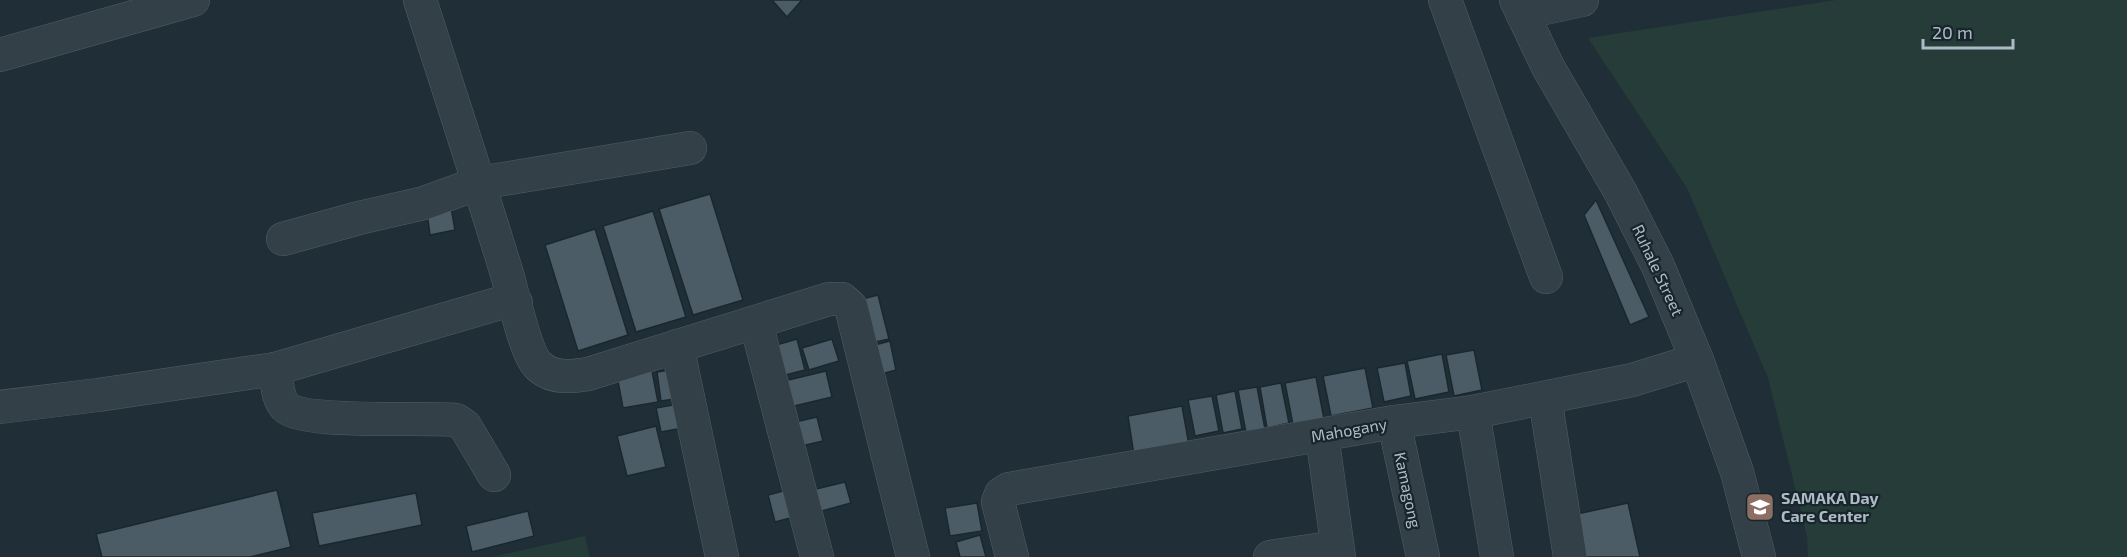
<svg xmlns="http://www.w3.org/2000/svg" width="2127" height="557" viewBox="0 0 2127 557" font-family="'Exo 2',sans-serif">
<style>
.green{fill:#253c38}
.building{fill:#4b5c66;stroke:#1b272e;stroke-width:1.5}
.lines{fill:none;stroke-linecap:round;stroke-linejoin:round}
.minor-casing{stroke:#515e66;stroke-width:34}
.minor{stroke:#334048;stroke-width:33}
.labels{text-anchor:middle;stroke-width:4.5;stroke-linejoin:round;paint-order:stroke}
.street-label{font-size:16px;fill:#aebbc5;stroke:#19252c}
.poi-label{font-size:16px;font-weight:bold;fill:#aebbc5;stroke:#19252c;text-anchor:start}
</style>
<rect width="100%" height="100%" fill="#202f37"/>
<g class="green">
<path d="M 1836,0 L 2127,0 L 2127,557 L 1808,557 L 1807,536 L 1768,378 L 1687,188 L 1588,38 Z"/>
<path d="M 585,536 L 590,557 L 492,557 Z"/>
</g>
<g class="building">
<path d="M 772,0 L 802,0 L 787,17 Z"/>
<path d="M 710,194 L 743,300 L 693,315 L 659,209 Z"/>
<path d="M 1596,200 L 1649,317 L 1630,325 L 1584,215 Z"/>
<path d="M 451,207 L 455,230 L 430,235 L 427,212 Z"/>
<path d="M 653,211 L 686,317 L 636,332 L 603,226 Z"/>
<path d="M 595,229 L 628,335 L 578,351 L 545,245 Z"/>
<path d="M 878,295 L 889,339 L 862,345 L 851,302 Z"/>
<path d="M 797,339 L 805,370 L 774,378 L 766,348 Z"/>
<path d="M 832,339 L 839,361 L 809,370 L 802,348 Z"/>
<path d="M 890,341 L 896,370 L 867,378 L 860,349 Z"/>
<path d="M 1474,350 L 1482,390 L 1454,396 L 1446,355 Z"/>
<path d="M 1442,354 L 1449,392 L 1415,399 L 1407,361 Z"/>
<path d="M 1405,363 L 1411,396 L 1384,402 L 1377,368 Z"/>
<path d="M 1365,368 L 1373,408 L 1331,416 L 1323,376 Z"/>
<path d="M 677,369 L 681,398 L 661,401 L 657,372 Z"/>
<path d="M 652,371 L 658,402 L 623,408 L 617,376 Z"/>
<path d="M 826,371 L 832,397 L 786,408 L 780,382 Z"/>
<path d="M 1316,377 L 1324,419 L 1293,425 L 1285,383 Z"/>
<path d="M 1281,383 L 1289,423 L 1267,428 L 1260,387 Z"/>
<path d="M 1257,387 L 1265,429 L 1246,433 L 1238,390 Z"/>
<path d="M 1235,391 L 1242,429 L 1223,433 L 1216,395 Z"/>
<path d="M 1212,396 L 1219,431 L 1195,436 L 1188,400 Z"/>
<path d="M 684,403 L 688,427 L 661,432 L 656,408 Z"/>
<path d="M 1182,406 L 1189,445 L 1134,455 L 1128,416 Z"/>
<path d="M 817,417 L 823,441 L 797,447 L 791,423 Z"/>
<path d="M 656,426 L 666,467 L 627,476 L 617,436 Z"/>
<path d="M 845,482 L 851,503 L 818,512 L 812,490 Z"/>
<path d="M 277,490 L 291,547 L 250,557 L 102,557 L 96,534 Z"/>
<path d="M 787,490 L 794,517 L 775,522 L 768,495 Z"/>
<path d="M 416,493 L 422,525 L 319,546 L 312,513 Z"/>
<path d="M 977,503 L 982,531 L 950,536 L 945,508 Z"/>
<path d="M 1628,503 L 1640,557 L 1586,557 L 1577,514 Z"/>
<path d="M 528,511 L 534,536 L 472,552 L 466,526 Z"/>
<path d="M 980,535 L 986,557 L 960,557 L 956,542 Z"/>
</g>
<g class="lines">
<g class="minor-casing">
<g id="minor">
<path d="M 420,0 C 449,91 479,182 507,274 C 513,294 525,351 537,364 C 550,379 571,377 588,374 L 829,299 L 842,299 L 851,307 L 913,557"/>
<path d="M 1445,0 L 1546,277"/>
<path d="M 1516,0 L 1548,67 L 1621,193 L 1658,266 L 1697,360 L 1737,472 L 1759,557"/>
<path d="M 1522,13 L 1582,0"/>
<path d="M 0,55 L 193,0"/>
<path d="M 283,239 L 359,218 L 424,203 L 479,183 L 690,148"/>
<path d="M 756,323 L 817,557"/>
<path d="M 677,346 L 722,557"/>
<path d="M 275,369 C 277,381 277,400 287,408 C 307,424 424,417 456,420 L 465,426 L 494,475"/>
<path d="M 1545,398 L 1570,557"/>
<path d="M 0,407 L 98,395 L 275,369 L 507,301 L 516,303"/>
<path d="M 1473,412 L 1497,557"/>
<path d="M 1394,422 L 1423,557"/>
<path d="M 1322,435 L 1339,557"/>
<path d="M 1012,557 L 998,502 L 1001,494 L 1009,489 L 1394,422 L 1473,412 L 1632,380 L 1697,360"/>
<path d="M 1270,557 L 1337,547"/>
</g>
</g>
<use href="#minor" class="minor"/>
</g>
<defs>
<g id="school-square" transform="scale(1.5)"><rect x="-9" y="-9" width="18" height="18" rx="4" fill="#8d6e63" stroke="#19252c"/><path d="M0-5L7-2L0 1L-7-2ZM-4 1L0 2.5L4 1V4Q0 6-4 4Z" fill="#fff"/></g>
</defs>
<g fill-rule="evenodd">
<use href="#school-square" x="1760" y="507"/>
</g>
<g class="labels">
<g class="street-label">
<text transform="translate(1658 270) rotate(65)" y="6">Ruhale Street</text>
<text transform="translate(1349 430) rotate(-10)" y="6">Mahogany</text>
<text transform="translate(1408 490) rotate(78)" y="6">Kamagong</text>
</g>
<g class="poi-label">
<text x="1781" y="504">SAMAKA Day<tspan x="1781" dy="18">Care Center</tspan></text>
</g>
</g>
<path d="M1923 39v9h90v-9" fill="none" stroke="#aebbc5" stroke-width="3"/>
<text x="1932" y="39" font-size="18" fill="#aebbc5" stroke="#19252c" stroke-width="4.5" paint-order="stroke">20 m</text>
</svg>
